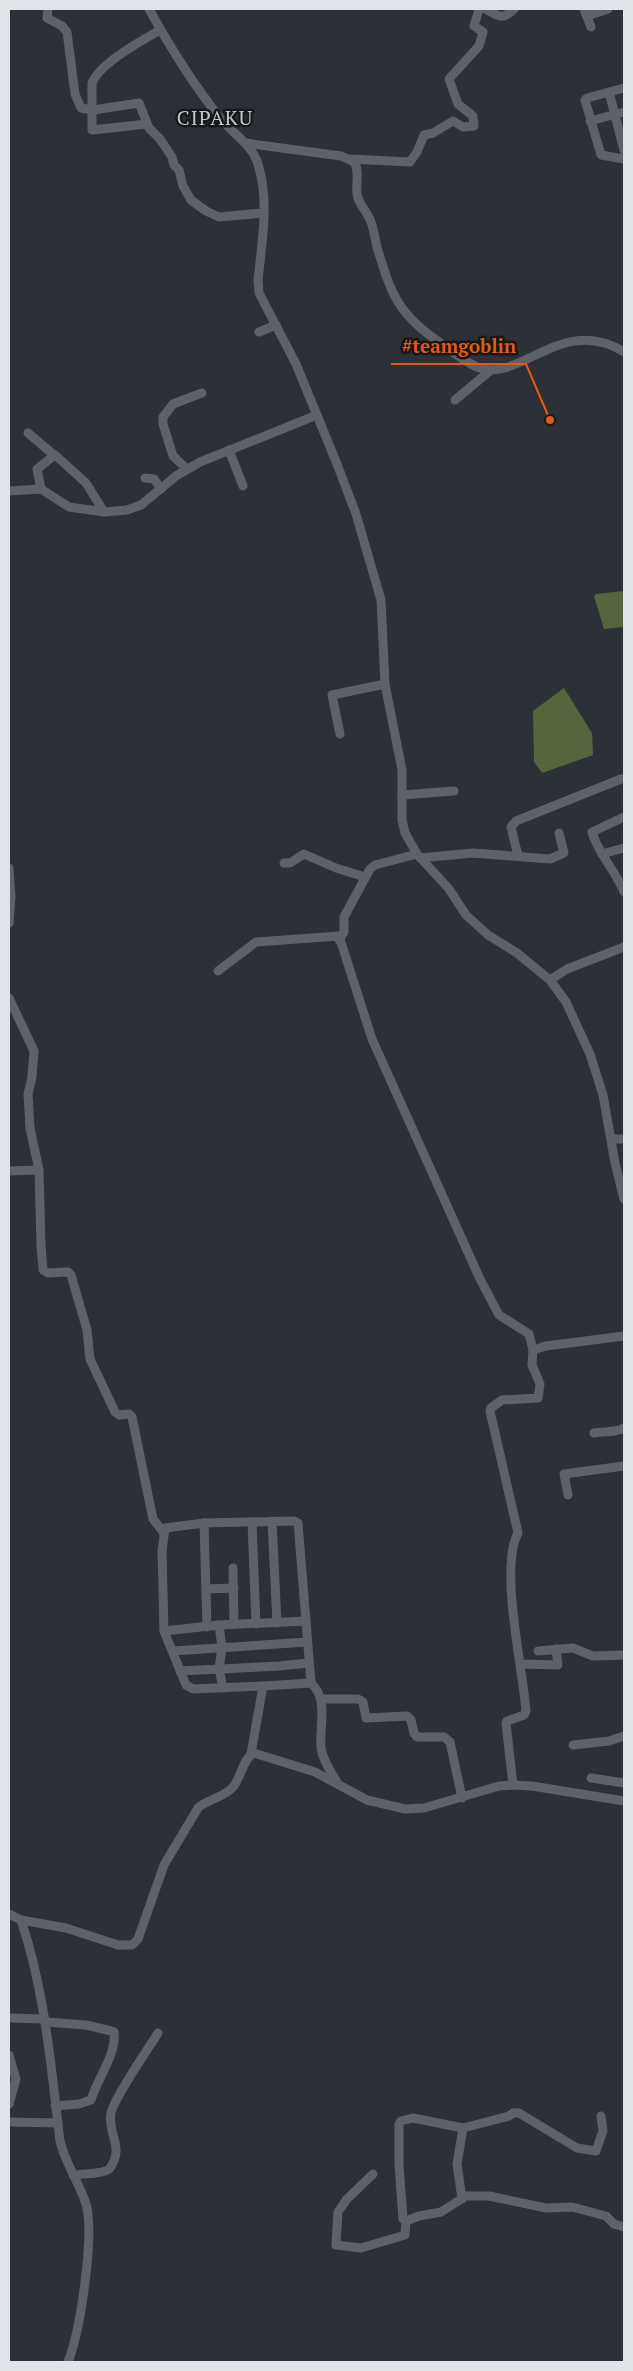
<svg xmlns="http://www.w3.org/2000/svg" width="633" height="2371" viewBox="0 0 633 2371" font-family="'PT Serif',serif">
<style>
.forest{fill:#55653e}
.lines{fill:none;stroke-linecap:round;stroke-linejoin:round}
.minor{stroke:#5c6268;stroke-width:9}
.labels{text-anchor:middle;stroke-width:5;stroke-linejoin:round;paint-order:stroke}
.quarter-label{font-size:20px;letter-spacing:1px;fill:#bfc6ce;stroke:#16191b}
.leader{fill:none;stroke:#e8590c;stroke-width:2}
.callout-dot{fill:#e8590c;stroke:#16191b;stroke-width:2}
.callout-label{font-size:19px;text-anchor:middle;font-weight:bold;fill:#e8590c;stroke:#16191b;stroke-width:5;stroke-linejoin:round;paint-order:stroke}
</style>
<rect width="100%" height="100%" fill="#2c3137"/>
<g class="forest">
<path d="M 624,591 L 624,627 L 604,629 L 594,596 L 596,594 Z"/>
<path d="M 564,688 L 592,733 L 593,755 L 542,773 L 534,762 L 533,711 Z"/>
</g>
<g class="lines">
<g class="minor">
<path d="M 48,9 L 47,18 L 62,26 L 67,32 L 75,94 L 81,108 L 93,110 L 139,103 L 149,128 L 160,139 L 172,157 L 174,165 L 179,170 L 183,186 L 191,200 L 206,211 L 219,217 L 263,213"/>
<path d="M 149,9 C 170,47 193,84 220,118 C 232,133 250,143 257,161 C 270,199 262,241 258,280 L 259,293 L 296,364 L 337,464 L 356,514 L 381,600 L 385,684 L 402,770 L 402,820 L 405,833 L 417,854 L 449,889 L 466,915 L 488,935 L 517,953 L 550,980 L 566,1002 L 590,1054 L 603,1095 L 615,1163 L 624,1199"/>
<path d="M 485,9 C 499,16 502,21 514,9"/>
<path d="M 584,9 L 591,27"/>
<path d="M 587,16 L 608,9"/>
<path d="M 624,88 L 587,98 L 585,100 L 601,155 L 624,159"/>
<path d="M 609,92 L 624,150"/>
<path d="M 590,121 L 624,112"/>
<path d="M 147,124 L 92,130 L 92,83 C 100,63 141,41 160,30"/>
<path d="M 245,143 L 341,156 L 354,162 C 361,172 354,187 358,198 C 361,207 368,213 371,222 C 374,230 375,239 377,247 C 391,294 398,314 439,342 C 451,351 463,361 477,367 C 521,384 562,313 624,352"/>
<path d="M 350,159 L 410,162 L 417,152 L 424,135 L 433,133 L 453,121 L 463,127 L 474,126 L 473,116 L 458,104 L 449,79 L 479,46 L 483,32 L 474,26 L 479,9"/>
<path d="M 259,332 L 276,325"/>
<path d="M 455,400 L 491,370"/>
<path d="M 28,433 L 54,455"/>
<path d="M 229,450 L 243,486"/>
<path d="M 187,469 L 173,456 L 163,424 L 163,417 L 173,404 L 202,393"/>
<path d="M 145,478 L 154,479 L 161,489"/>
<path d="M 41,489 L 37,469 L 55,455 L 86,483 L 104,512"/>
<path d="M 9,491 L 41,489 L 69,507 L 104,512 L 127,510 L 141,505 L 176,476 L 200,462 L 317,415"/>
<path d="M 340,734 L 332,695 L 385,684"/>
<path d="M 402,795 L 454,791"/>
<path d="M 624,817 L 592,832 C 598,854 616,871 624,892"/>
<path d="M 602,854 L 624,848"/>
<path d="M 518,856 L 511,827 L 516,821 L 621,779"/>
<path d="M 420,858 L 473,853 L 550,859 L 564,853 L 559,833"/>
<path d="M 284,863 L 290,863 L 304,854 L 336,868 L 365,877"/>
<path d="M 9,868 L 11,897 L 9,923"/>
<path d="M 339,940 L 344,932 L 344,917 L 370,869 L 375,865 L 417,854"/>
<path d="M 218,971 L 256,942 L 339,936 L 372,1039 L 480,1279 L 499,1315 L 529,1334 L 533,1350 L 532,1365 L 540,1384 L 538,1398 L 502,1400 L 491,1408 L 490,1411 L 518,1533 C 499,1568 523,1669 526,1711 L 524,1715 L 507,1721 L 506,1723 L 513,1785"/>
<path d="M 550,980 L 567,969 L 624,947"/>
<path d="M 9,998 L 34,1051 L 32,1077 L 28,1094 L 30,1128 L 39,1170 L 41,1245 L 43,1270 L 48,1273 L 68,1272 L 71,1275 L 87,1330 L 90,1359 L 115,1412 L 119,1415 L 129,1414 L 132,1417 L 153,1519 L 164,1533"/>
<path d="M 612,1139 L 624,1139"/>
<path d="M 9,1171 L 39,1170"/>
<path d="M 533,1350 L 546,1346 L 624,1336"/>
<path d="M 594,1433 C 604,1431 615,1433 624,1428"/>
<path d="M 568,1495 L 564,1474 L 624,1466"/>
<path d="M 272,1521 L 277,1623"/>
<path d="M 252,1522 L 256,1624"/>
<path d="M 204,1523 L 207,1627"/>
<path d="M 233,1568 L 234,1624"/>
<path d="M 206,1589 L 234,1588"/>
<path d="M 219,1625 L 222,1647 L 219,1669 L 223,1688"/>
<path d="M 164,1631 L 219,1625 L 306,1621"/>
<path d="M 173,1651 L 307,1642"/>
<path d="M 538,1651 L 573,1648 L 593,1656 L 624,1655"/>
<path d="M 521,1664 L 558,1665 L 556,1649"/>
<path d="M 180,1671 L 279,1666 L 309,1663"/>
<path d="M 263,1686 L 193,1689 L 186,1685 L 164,1631 L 162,1551 L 165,1528 L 204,1523 L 294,1521 L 298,1523 L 311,1683"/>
<path d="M 321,1699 L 358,1699 L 363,1702 L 366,1718 L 407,1716 L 411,1720 L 414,1733 L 417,1737 L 444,1737 L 450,1742 L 462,1798"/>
<path d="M 573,1745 L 609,1741 L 624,1736"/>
<path d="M 251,1754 L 263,1686 L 311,1683 C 329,1699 319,1727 321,1748 C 323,1761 331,1772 338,1784"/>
<path d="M 591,1778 L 624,1783"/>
<path d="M 9,1914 L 21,1920 C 45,1991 51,2067 60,2141 C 65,2163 79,2182 86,2204 C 95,2235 80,2332 68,2362"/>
<path d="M 21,1920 L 66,1928 L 118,1945 L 132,1945 L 138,1939 L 164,1865 L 198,1808 C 207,1799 224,1798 233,1787 C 241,1778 243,1758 254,1753 L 315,1772 L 367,1800 L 405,1809 L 424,1808 L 499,1786 L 513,1785 L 532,1786 L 624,1801"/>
<path d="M 9,2018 L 45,2019"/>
<path d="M 46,2022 L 86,2025 L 111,2031 L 114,2032 C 117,2054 97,2079 91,2100 L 79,2104 L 55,2106"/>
<path d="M 9,2055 L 16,2079 L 9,2104"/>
<path d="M 9,2122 L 58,2123"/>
<path d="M 373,2174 L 347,2199 L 338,2212 L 336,2245 L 361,2248 L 405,2235 L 406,2221 L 403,2219 L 399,2165 L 399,2124 L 401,2121 L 413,2118 L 463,2128 L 509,2116 L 513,2113 L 519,2113 L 577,2148 L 596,2151 L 603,2131 L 601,2116"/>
<path d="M 73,2175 C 80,2174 106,2174 110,2168 C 125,2147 107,2134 111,2113 C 114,2098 148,2049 158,2033"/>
<path d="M 462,2199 L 457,2164 L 463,2128"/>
<path d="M 406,2221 L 419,2216 L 441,2212 L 466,2196 L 489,2196 L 546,2208 L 572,2207 L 606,2216 L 614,2224 L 624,2227"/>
</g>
</g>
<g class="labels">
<g class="quarter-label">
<text x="215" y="125">CIPAKU</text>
</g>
</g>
<path class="leader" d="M550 420L526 364H391"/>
<circle class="callout-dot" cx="550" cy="420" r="5"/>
<g class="callout-label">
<text x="459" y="353">#teamgoblin</text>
</g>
<rect width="633" height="2371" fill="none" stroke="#e0e3e7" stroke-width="20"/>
</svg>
